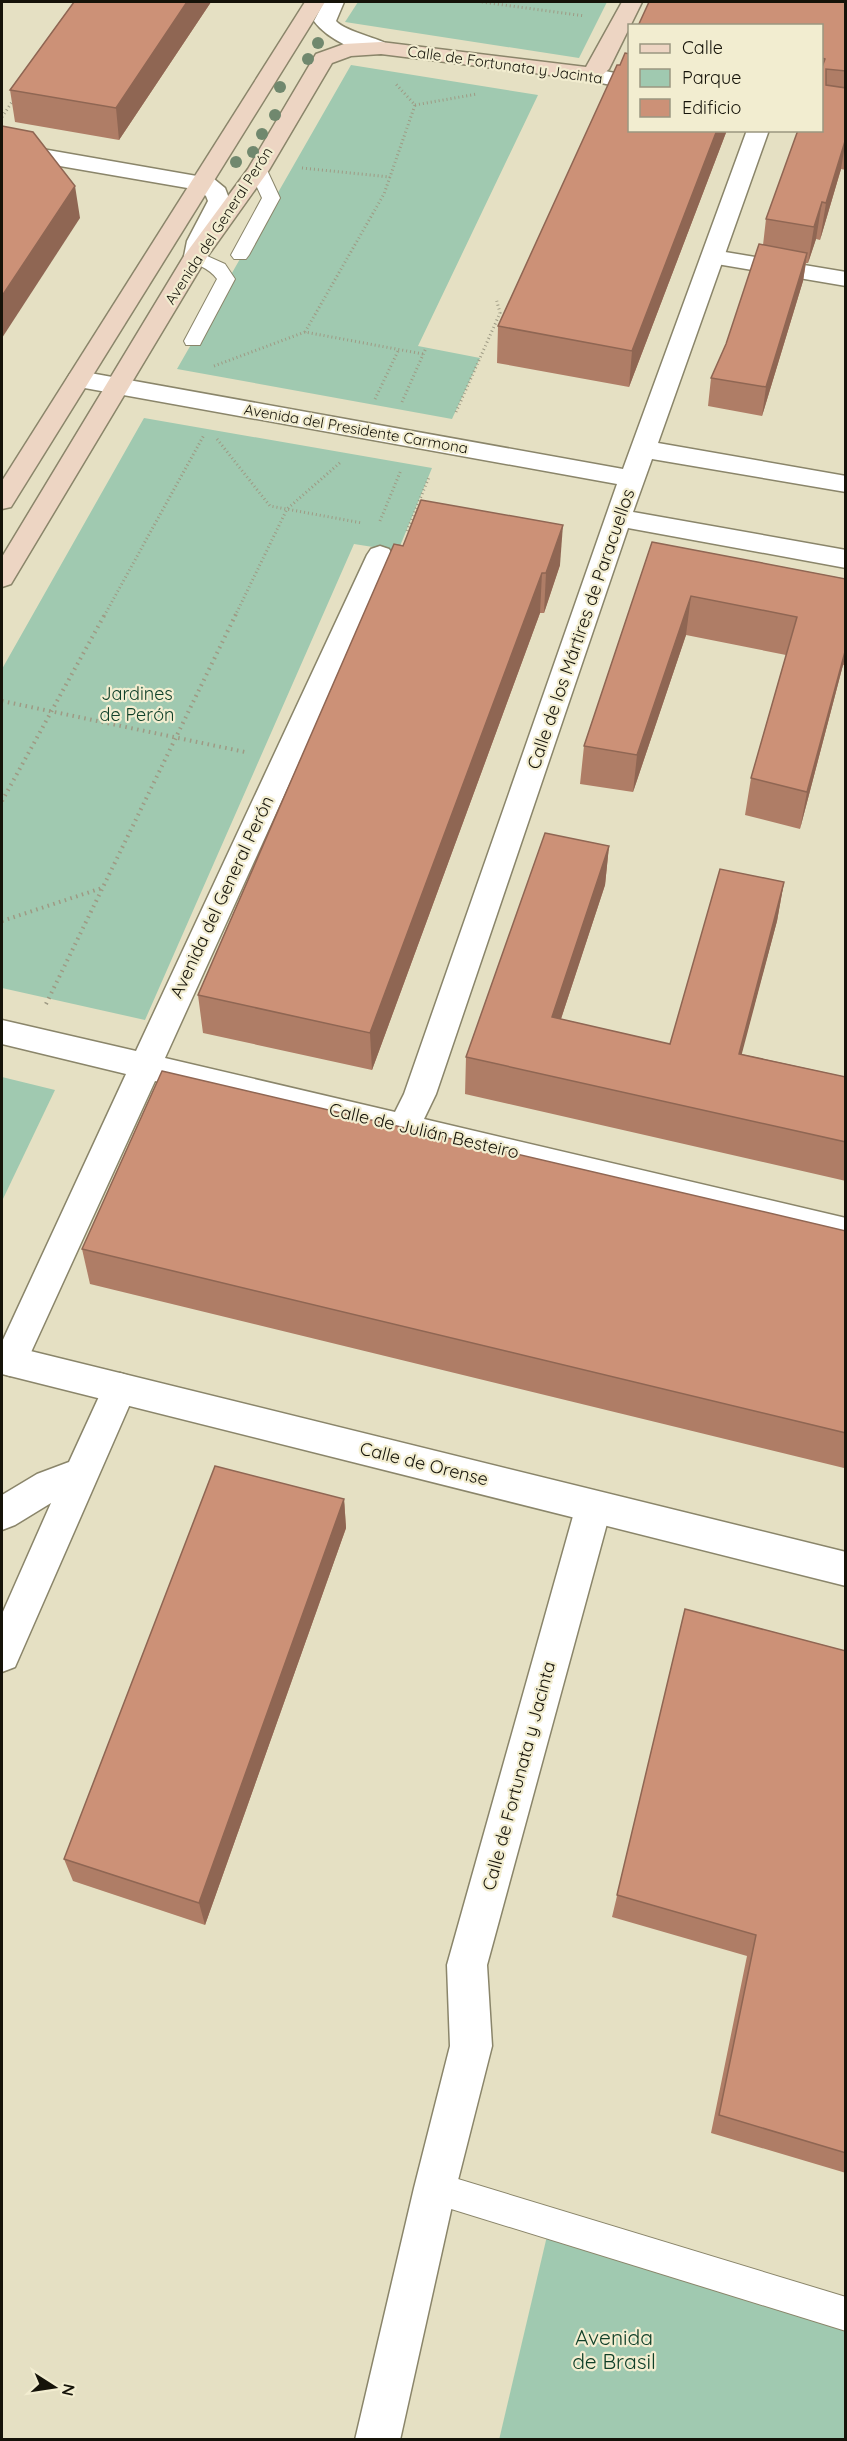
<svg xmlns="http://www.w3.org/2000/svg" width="847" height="2441" viewBox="0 0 847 2441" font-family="Quicksand,sans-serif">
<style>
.green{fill:#a0c9b0}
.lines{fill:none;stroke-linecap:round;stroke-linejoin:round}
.service-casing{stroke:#8a856a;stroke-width:2}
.pedestrian-casing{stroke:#8a856a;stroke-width:3}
.minor-casing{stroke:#8a856a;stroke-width:3}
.tertiary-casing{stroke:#8a856a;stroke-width:3}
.secondary-casing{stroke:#8a856a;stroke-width:3}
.path-far1{stroke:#9e9a84;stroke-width:3;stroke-dasharray:1 3;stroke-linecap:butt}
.path{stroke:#9e9a84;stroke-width:4;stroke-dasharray:1.5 4.5;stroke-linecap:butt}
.service{fill:#fff;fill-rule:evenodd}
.pedestrian{fill:#fff;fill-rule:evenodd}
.minor{fill:#fff;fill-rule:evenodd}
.tertiary{fill:#fff;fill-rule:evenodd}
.secondary{fill:#edd5c3;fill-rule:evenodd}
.tree{fill:#70886e}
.wall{fill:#af7d66}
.shaded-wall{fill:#8f6653}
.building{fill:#cc9177;stroke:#8f6653;stroke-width:1.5}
.labels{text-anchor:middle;stroke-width:4.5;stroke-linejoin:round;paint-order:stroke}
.far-street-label{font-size:15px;fill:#151309;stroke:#f2edd0}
.street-label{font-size:18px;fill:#151309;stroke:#f2edd0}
.park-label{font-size:18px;fill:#104029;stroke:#f2edd0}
.near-park-label{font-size:21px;fill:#104029;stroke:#f2edd0}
</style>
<rect width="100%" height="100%" fill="#e5e0c3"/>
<g class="green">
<path d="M 358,2 L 607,2 L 579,58 L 345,22 Z"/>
<path d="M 351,65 L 538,95 L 418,346 L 480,358 L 452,419 L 177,369 Z"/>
<path d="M 144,418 L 432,468 L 398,551 L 354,544 L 145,1020 L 2,988 L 2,669 Z"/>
<path d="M 2,1077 L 55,1090 L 2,1201 Z"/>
<path d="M 547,2236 L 845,2327 L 845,2439 L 499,2440 Z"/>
</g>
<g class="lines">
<g class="service-casing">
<g id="service">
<path d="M 258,165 L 264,166 L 267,170 L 280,198 L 249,255 L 246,259 L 234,259 L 231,255 L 262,198 L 249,170 L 252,166 Z"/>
<path d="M 196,251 L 225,264 L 235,279 L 202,341 L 200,345 L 186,345 L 184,341 L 217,279 C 209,267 195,266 187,256 L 190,252 Z"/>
<path d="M 435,2172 L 846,2297 L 846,2331 L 435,2204 L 423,2200 L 419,2188 L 423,2176 Z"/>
</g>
</g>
<g class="pedestrian-casing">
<path id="pedestrian" d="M 713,250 L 846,272 L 846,286 L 705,262 L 701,257 L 705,252 Z"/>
</g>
<g class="minor-casing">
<g id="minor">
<path d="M 324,2 L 344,2 L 336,21 L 338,23 C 351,34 386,39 392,48 L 389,53 C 365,58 328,40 314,21 Z"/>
<path d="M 590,68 L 630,76 L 630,89 L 582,79 L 579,74 L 582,69 Z"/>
<path d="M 747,130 L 769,130 L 658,443 L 846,476 L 846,492 L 652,459 L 633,512 L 846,550 L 846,568 L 628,528 L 436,1094 L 424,1119 L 846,1218 L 846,1246 L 155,1081 L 22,1372 L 10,1376 L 2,1373 L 2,1342 L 126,1074 L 2,1044 L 2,1020 L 136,1051 L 367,555 L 371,549 L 380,546 L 389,549 L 393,555 L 165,1058 L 395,1112 L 404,1094 L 617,484 L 79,387 L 70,384 L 67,379 L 70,374 L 79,371 L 623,469 Z"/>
<path d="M 2,142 L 214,179 L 225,188 L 230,201 L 211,241 L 204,261 L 196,263 L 188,261 L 184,256 L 187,241 L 208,201 L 206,196 L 199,190 L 2,156 Z"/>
<path d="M 120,1373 L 132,1377 L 137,1388 L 15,1667 L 2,1672 L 2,1614 L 51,1503 L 15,1525 L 2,1530 L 2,1495 L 37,1474 L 69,1462 L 108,1377 Z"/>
<path d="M 593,1493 L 606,1498 L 611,1509 L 487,1965 L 492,2046 L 456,2188 L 400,2440 L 355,2440 L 414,2188 L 450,2046 L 447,1965 L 575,1509 L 580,1498 Z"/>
</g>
</g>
<g class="tertiary-casing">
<path id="tertiary" d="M 2,1344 L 846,1552 L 846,1586 L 2,1374 Z"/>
</g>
<g class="secondary-casing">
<g id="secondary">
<path d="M 305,2 L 325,2 L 11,507 L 2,509 L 2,481 Z"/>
<path d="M 622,2 L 642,2 L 609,69 L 598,79 L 590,80 L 381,54 L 351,56 L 332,63 L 269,170 L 207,257 L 11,584 L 2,587 L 2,557 L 184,256 L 248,169 L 316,54 L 344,44 L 381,42 L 586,67 Z"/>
</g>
</g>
<g class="path-far1">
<path d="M 482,2 L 585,16"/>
<path d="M 415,105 L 477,94"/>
<path d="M 2,117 L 14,99"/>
<path d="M 302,168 L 390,177"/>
<path d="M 305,332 L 384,194 L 415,105 L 395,83"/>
<path d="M 214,366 L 305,332 L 423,354"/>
<path d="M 375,399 L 399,349"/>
<path d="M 402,402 L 426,348"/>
<path d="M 456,412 L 500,313 L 496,298"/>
<path d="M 217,439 L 270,506 L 362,523"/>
<path d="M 380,521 L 401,470"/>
<path d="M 407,531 L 429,477"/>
<path d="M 104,616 L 204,435"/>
<path d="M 235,616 L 287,509 L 342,461"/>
</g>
<g class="path">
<path d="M 2,701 L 245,752"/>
<path d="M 2,801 L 105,614"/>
<path d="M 2,921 L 102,888"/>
<path d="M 46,1004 L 236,614"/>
</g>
<use href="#service" class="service"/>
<use href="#pedestrian" class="pedestrian"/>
<use href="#minor" class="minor"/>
<use href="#tertiary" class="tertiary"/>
<use href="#secondary" class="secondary"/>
</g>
<g class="tree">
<circle cx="318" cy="43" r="6"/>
<circle cx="308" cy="59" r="6"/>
<circle cx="280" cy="87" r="6"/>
<circle cx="275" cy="115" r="6"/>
<circle cx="262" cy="134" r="6"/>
<circle cx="253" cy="152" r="6"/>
<circle cx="236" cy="162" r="6"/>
</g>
<g class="wall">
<path d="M 74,2 L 211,2 L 119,140 L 15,122 L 10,90 Z"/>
<path d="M 846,2 L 846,170 L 841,169 L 820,240 L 816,239 L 808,263 L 806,263 L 803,281 L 762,416 L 708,406 L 711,378 L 726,344 L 763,245 L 766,219 L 822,130 L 822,26 Z"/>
<path d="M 620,65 L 630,130 L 727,130 L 629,387 L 497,363 L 498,326 Z"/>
<path d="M 652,542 L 846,579 L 846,666 L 843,665 L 800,829 L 745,815 L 751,778 L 786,655 L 686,635 L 633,792 L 580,784 L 584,746 Z"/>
<path d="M 394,544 L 560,565 L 544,613 L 540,613 L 372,1070 L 203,1033 L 198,995 Z"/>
<path d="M 609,846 L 605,885 L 561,1019 L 670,1044 L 784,882 L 777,921 L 741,1054 L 846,1077 L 846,1181 L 465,1094 L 466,1057 Z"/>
<path d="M 846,1231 L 846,1464 L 844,1468 L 90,1284 L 82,1249 Z"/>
<path d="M 344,1499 L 346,1528 L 205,1925 L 73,1881 L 64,1859 Z"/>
<path d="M 685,1609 L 846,1651 L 846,2173 L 711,2133 L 747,1956 L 612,1917 Z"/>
</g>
<g class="shaded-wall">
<path d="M 187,2 L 211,2 L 119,140 L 116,108 Z"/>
<path d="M 717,130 L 727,130 L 629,387 L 632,351 Z"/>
<path d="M 846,138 L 841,169 L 820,240 L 826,203 Z"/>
<path d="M 75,186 L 80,218 L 2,338 L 2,296 Z"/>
<path d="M 822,202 L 816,239 L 808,263 L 814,227 Z"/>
<path d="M 807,253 L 803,281 L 762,416 L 766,387 Z"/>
<path d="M 563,525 L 560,565 L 544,613 L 546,573 Z"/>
<path d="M 542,573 L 540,613 L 372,1070 L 370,1033 Z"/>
<path d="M 691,596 L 686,635 L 633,792 L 637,755 Z"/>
<path d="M 846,648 L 846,654 L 843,665 L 800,829 L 807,792 Z"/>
<path d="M 609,846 L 605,885 L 549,1055 L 552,1017 Z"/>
<path d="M 784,882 L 777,921 L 732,1091 L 739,1054 Z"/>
<path d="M 344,1499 L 346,1528 L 205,1925 L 199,1903 Z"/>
</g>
<g class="building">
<path d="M 74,2 L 187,2 L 116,108 L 10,90 Z"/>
<path d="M 649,2 L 846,2 L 846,71 L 826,69 L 826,85 L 846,88 L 846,138 L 826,203 L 822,202 L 814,227 L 766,219 L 798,130 L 822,130 L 822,67 L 825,59 L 822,58 L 822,26 L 638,26 Z"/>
<path d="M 625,53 L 630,54 L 630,130 L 717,130 L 632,351 L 498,326 L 617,65 L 620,65 Z"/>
<path d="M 2,126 L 33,132 L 75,186 L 2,296 Z"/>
<path d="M 759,244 L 807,253 L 766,387 L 711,378 L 726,344 Z"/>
<path d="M 421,500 L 563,525 L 546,573 L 542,573 L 370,1033 L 198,995 L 394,544 L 403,546 Z"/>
<path d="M 652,542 L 846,579 L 846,648 L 807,792 L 751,778 L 797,617 L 691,596 L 637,755 L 584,746 Z"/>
<path d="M 545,833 L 609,846 L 552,1017 L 670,1044 L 720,869 L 784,882 L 739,1054 L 846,1077 L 846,1142 L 466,1057 Z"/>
<path d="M 162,1071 L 846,1231 L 846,1433 L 82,1249 Z"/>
<path d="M 215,1466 L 344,1499 L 199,1903 L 64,1859 Z"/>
<path d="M 685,1609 L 846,1651 L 846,2153 L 719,2115 L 756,1935 L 617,1895 Z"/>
</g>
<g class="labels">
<g class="far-street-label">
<text transform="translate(505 65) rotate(8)" y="5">Calle de Fortunata y Jacinta</text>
<text transform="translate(219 226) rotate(-57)" y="5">Avenida del General Perón</text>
<text transform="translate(356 429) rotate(10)" y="5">Avenida del Presidente Carmona</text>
</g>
<g class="street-label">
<text transform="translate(581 629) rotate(-71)" y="6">Calle de los Mártires de Paracuellos</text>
<text transform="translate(222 897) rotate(-65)" y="6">Avenida del General Perón</text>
<text transform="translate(424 1131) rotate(13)" y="6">Calle de Julián Besteiro</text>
<text transform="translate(424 1464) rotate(14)" y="6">Calle de Orense</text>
<text transform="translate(519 1776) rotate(-75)" y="6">Calle de Fortunata y Jacinta</text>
</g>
<g class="park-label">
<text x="137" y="700">Jardines<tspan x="137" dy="21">de Perón</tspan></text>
</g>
<g class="near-park-label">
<text x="614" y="2345">Avenida<tspan x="614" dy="24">de Brasil</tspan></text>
</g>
</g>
<rect width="847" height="2441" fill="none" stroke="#151309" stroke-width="6"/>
<rect x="628" y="24" width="195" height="108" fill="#f2edd0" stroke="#9a9680" stroke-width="1.5"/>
<rect x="640" y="44" width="30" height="9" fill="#edd5c3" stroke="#9a9680" stroke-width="1.5"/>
<text x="682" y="54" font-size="18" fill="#151309">Calle</text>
<rect x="640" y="69" width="30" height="18" fill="#a0c9b0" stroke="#9a9680" stroke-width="1.5"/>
<text x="682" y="84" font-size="18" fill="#151309">Parque</text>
<rect x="640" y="99" width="30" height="18" fill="#cc9177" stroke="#9a9680" stroke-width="1.5"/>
<text x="682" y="114" font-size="18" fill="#151309">Edificio</text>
<g transform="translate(54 2387) rotate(102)" stroke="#f2edd0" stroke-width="4.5" paint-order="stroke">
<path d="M0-4.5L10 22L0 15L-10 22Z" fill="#151309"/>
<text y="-9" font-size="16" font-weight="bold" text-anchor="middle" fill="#151309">N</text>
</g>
</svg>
